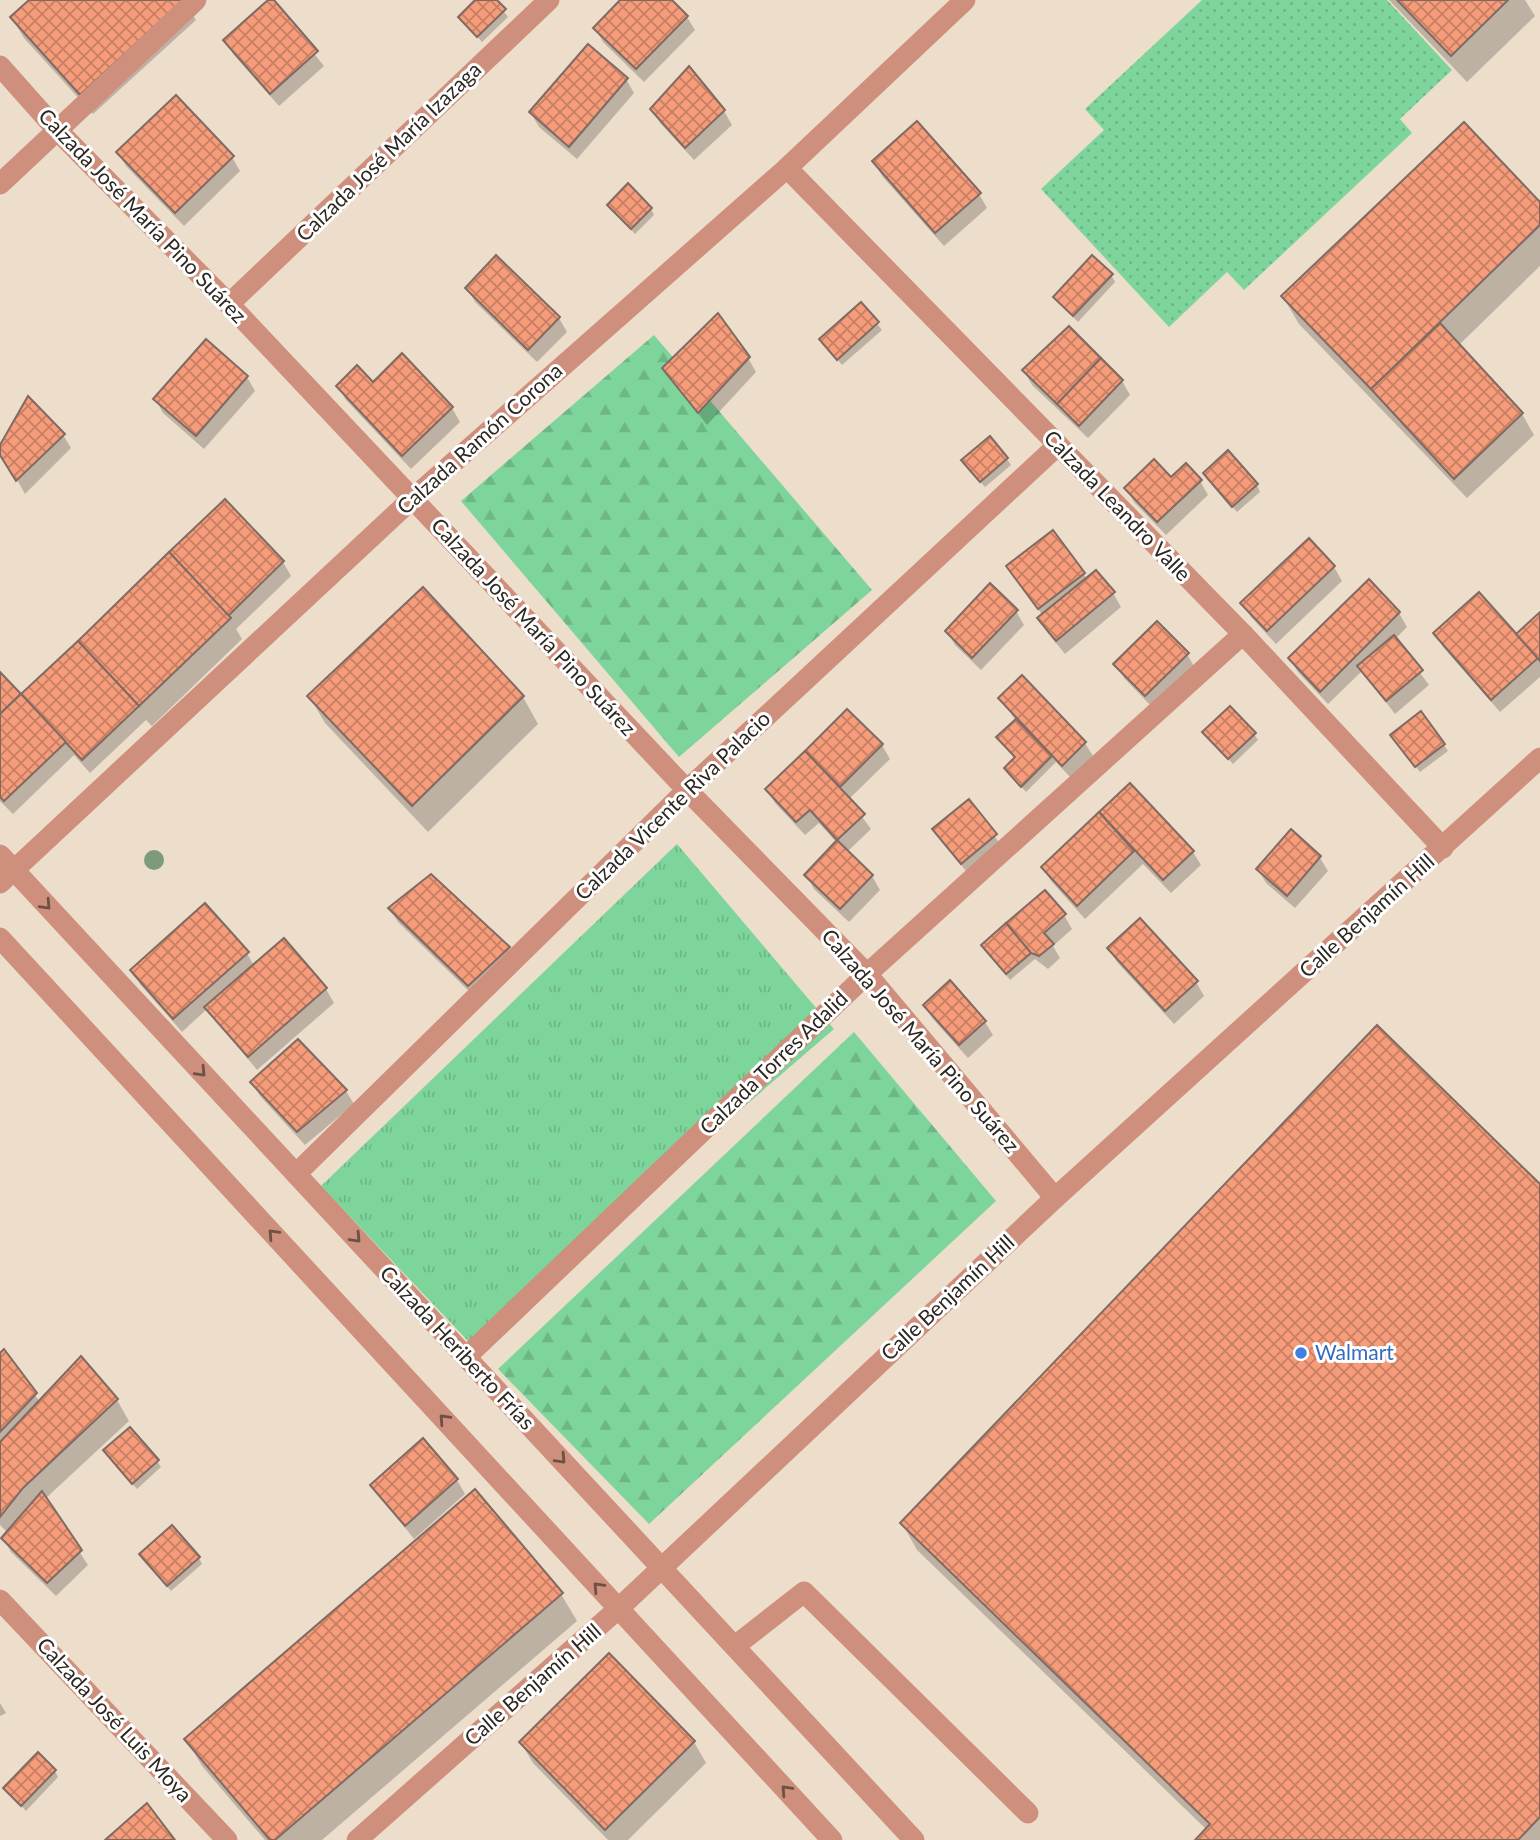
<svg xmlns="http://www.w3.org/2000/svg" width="1540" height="1840" viewBox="0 0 1540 1840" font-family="Lato,sans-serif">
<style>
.grass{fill:url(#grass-tufts)}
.forest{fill:url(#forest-firs)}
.park{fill:url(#park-dots)}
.shadow{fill:#0003}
.building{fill:url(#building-cross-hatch);stroke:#806b63;stroke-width:2}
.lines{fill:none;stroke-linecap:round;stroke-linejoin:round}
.minor{stroke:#ce907d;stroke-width:21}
.tree{fill:#7e9a7d}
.oneway{stroke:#6d5145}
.shop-dot{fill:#3f7fe0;stroke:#fff;stroke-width:2.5}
.labels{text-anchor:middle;stroke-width:6;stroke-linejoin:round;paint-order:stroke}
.street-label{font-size:21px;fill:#2c2720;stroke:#fff}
.shop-label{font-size:21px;fill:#366cbe;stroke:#fff;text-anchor:start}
</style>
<defs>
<pattern id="grass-tufts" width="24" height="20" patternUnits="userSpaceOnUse" patternTransform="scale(1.75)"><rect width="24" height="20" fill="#7ed59b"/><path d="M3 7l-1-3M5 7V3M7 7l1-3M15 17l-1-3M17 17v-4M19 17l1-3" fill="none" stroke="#6db785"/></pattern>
<pattern id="forest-firs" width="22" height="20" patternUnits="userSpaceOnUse" patternTransform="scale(1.75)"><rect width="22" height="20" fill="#7ed59b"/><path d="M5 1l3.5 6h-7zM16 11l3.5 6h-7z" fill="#6db785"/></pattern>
<pattern id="park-dots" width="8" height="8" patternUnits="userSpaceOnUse" patternTransform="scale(1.75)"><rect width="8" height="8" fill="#7ed59b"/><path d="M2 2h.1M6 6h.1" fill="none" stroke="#6db785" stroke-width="1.8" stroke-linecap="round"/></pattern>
<pattern id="building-cross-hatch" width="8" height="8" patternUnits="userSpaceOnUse" patternTransform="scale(1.75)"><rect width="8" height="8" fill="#f69c7a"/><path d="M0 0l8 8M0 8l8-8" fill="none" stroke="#c77f64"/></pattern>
</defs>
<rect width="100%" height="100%" fill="#eddecc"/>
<path class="grass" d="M 677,844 L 834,1029 L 470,1343 L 321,1186 Z"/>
<g class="forest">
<path d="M 654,335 L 872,590 L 679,757 L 461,501 Z"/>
<path d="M 854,1032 L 996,1201 L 649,1524 L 498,1369 Z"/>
</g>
<path class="park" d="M 1202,0 L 1387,0 L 1452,70 L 1400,119 L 1412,133 L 1244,290 L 1227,272 L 1169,327 L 1041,189 L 1104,130 L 1085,109 Z"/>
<g class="shadow">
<path d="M 32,0 L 184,0 L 196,20 L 93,114 L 24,38 L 12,18 Z"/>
<path d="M 271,0 L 324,66 L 279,106 L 233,54 L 225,40 Z"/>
<path d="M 478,0 L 495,0 L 508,17 L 482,42 L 460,17 Z"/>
<path d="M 622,0 L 670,0 L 687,17 L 695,30 L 644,82 L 603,42 L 595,28 Z"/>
<path d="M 1389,0 L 1525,0 L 1535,16 L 1467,82 Z"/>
<path d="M 626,79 L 634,93 L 577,159 L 539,127 L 531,113 Z"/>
<path d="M 652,109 L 724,111 L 732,125 L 694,160 L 660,123 Z"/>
<path d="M 118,152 L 232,157 L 240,171 L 184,226 L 126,166 Z"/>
<path d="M 874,162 L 979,194 L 987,208 L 944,246 L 882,176 Z"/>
<path d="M 1540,204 L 1540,266 L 1458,346 L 1522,414 L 1534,435 L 1467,498 L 1299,324 L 1283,297 Z"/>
<path d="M 609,205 L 651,209 L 654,215 L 635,234 Z"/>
<path d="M 496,257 L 559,318 L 567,332 L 537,362 L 475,302 L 467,288 Z"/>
<path d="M 1111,275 L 1115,282 L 1078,322 L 1055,298 Z"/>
<path d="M 861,304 L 882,330 L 842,365 L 821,340 Z"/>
<path d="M 748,358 L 756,372 L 707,425 L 664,368 Z"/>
<path d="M 1024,371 L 1122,381 L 1130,395 L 1088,438 L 1032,385 Z"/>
<path d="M 247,377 L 255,391 L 204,449 L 163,413 L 156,400 Z"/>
<path d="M 338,386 L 452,408 L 460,422 L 411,469 L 346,400 Z"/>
<path d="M 63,435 L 71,448 L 25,494 L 0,449 Z"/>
<path d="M 1007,459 L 1011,465 L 985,487 L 967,467 Z"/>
<path d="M 1209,479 L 1257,485 L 1260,492 L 1237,512 Z"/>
<path d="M 1171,480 L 1200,481 L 1208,495 L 1166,535 L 1134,502 L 1126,488 Z"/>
<path d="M 225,501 L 283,562 L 291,576 L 236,629 L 242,639 L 152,726 L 146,720 L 90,773 L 74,755 L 13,814 L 0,801 L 0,674 L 21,697 Z"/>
<path d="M 1053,532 L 1087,579 L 1113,593 L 1121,607 L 1065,654 L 1047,632 L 1039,619 L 1043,616 L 1008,566 Z"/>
<path d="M 1309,541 L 1334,567 L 1342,581 L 1276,644 L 1251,617 L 1243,604 Z"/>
<path d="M 1369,581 L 1399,613 L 1407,627 L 1395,639 L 1429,685 L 1395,714 L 1362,671 L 1328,704 L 1298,672 L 1290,659 Z"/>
<path d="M 1016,611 L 1024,625 L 981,670 L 955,645 L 947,631 Z"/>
<path d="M 1540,614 L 1540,677 L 1500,712 L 1443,647 L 1435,633 L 1516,636 Z"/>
<path d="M 1187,654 L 1195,668 L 1154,709 L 1124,678 L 1116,664 Z"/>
<path d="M 309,696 L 523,697 L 538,724 L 428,832 L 325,723 Z"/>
<path d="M 1000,698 L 1085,743 L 1093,756 L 1071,778 L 1056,762 L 1026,792 L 1006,769 L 1016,758 L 999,737 L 1016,721 Z"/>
<path d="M 847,711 L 882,745 L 890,759 L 849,799 L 871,829 L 847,852 L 872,876 L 880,890 L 849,922 L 814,889 L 807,876 L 837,843 L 819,823 L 805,835 L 775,803 L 767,790 Z"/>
<path d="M 1204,732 L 1254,734 L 1258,740 L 1233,764 Z"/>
<path d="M 1396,741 L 1444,745 L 1448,751 L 1420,772 Z"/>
<path d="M 1130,785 L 1193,852 L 1201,865 L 1171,893 L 1143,864 L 1085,919 L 1051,881 L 1043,868 Z"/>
<path d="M 968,801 L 1004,849 L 970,877 L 935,829 Z"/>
<path d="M 1291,832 L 1320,858 L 1328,871 L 1295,908 L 1266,883 L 1258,869 Z"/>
<path d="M 390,909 L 508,948 L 516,962 L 477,999 L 398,922 Z"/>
<path d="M 1064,915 L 1072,929 L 1053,946 L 1060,958 L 1048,969 L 1035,959 L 1010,980 L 983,946 Z"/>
<path d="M 1109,949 L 1196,982 L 1204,996 L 1174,1024 L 1117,962 Z"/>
<path d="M 247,953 L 254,966 L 326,989 L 334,1003 L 257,1070 L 207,1009 L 182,1032 L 140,984 L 132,970 Z"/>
<path d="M 925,1006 L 985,1022 L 993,1035 L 968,1058 L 933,1019 Z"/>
<path d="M 252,1082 L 346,1091 L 354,1104 L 305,1145 L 260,1096 Z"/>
<path d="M 1540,1186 L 1540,1840 L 1197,1840 L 1207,1830 L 917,1550 L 902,1523 Z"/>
<path d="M 4,1352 L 40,1402 L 117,1400 L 129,1421 L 45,1499 L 88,1565 L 56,1596 L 11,1552 L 3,1538 L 8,1533 L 0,1525 L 0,1356 Z"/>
<path d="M 109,1456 L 157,1461 L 161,1467 L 137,1489 Z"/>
<path d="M 457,1480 L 465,1494 L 414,1539 L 372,1485 Z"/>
<path d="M 141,1554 L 199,1558 L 202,1564 L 171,1591 Z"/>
<path d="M 561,1594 L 577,1621 L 322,1840 L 265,1840 L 202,1766 L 186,1739 Z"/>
<path d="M 0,1703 L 6,1713 L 0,1716 Z"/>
<path d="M 694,1742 L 706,1763 L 628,1840 L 608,1840 L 533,1763 L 521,1743 Z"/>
<path d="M 55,1771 L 58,1777 L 26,1811 L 5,1788 Z"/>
</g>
<g class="building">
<path d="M 29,0 L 183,0 L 80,95 L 10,17 Z"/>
<path d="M 268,0 L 274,0 L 318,51 L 270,94 L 223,40 Z"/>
<path d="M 475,0 L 497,0 L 506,9 L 477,37 L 458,17 Z"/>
<path d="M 620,0 L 672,0 L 688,16 L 636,69 L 593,28 Z"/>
<path d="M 1397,0 L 1508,0 L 1451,56 Z"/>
<path d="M 588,44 L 628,78 L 569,147 L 529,112 Z"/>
<path d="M 689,66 L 725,110 L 685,148 L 650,109 Z"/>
<path d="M 176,95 L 234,156 L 175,213 L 116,152 Z"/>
<path d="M 917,121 L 981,193 L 935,233 L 872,161 Z"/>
<path d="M 1464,122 L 1540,202 L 1540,225 L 1371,389 L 1281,296 Z"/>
<path d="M 628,183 L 652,208 L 631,229 L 607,205 Z"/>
<path d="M 496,255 L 560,317 L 528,350 L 465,288 Z"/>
<path d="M 1092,255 L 1113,274 L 1073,316 L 1053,297 Z"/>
<path d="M 861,302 L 879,322 L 837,360 L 819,339 Z"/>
<path d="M 718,313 L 750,357 L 698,413 L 662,368 Z"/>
<path d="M 1440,323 L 1523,413 L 1454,479 L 1371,389 Z"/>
<path d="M 1069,326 L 1101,358 L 1057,404 L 1022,370 Z"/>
<path d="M 206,339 L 248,376 L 196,436 L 153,399 Z"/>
<path d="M 402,353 L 453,407 L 402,456 L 336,386 L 357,365 L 373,382 Z"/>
<path d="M 1101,358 L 1123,380 L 1079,426 L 1057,404 Z"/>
<path d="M 28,396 L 65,434 L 16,481 L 0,455 L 0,445 Z"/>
<path d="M 990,436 L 1008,458 L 980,482 L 961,460 Z"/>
<path d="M 1228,450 L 1258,484 L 1232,507 L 1203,473 Z"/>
<path d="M 1154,459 L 1171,477 L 1186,463 L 1202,480 L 1157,522 L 1124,488 Z"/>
<path d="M 225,499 L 284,561 L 228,616 L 169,552 Z"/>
<path d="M 1053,530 L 1085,573 L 1038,609 L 1006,566 Z"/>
<path d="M 1309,538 L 1335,566 L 1267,631 L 1240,603 Z"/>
<path d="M 169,552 L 231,618 L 139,706 L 78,641 Z"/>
<path d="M 1096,570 L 1115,592 L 1056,641 L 1037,618 Z"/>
<path d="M 1369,579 L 1400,612 L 1320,692 L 1288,658 Z"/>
<path d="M 990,583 L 1018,610 L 972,658 L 945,631 Z"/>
<path d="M 423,587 L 524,696 L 412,806 L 307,696 Z"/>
<path d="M 1479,592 L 1538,658 L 1491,700 L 1433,633 Z"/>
<path d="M 1540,612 L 1540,661 L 1516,634 Z"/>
<path d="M 1157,621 L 1189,653 L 1145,696 L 1113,664 Z"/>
<path d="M 1394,635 L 1423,670 L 1386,701 L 1357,666 Z"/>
<path d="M 78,641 L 139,706 L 82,760 L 21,694 Z"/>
<path d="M 0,672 L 21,694 L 0,714 Z"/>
<path d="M 1022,675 L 1086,742 L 1062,766 L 998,698 Z"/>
<path d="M 21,694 L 66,742 L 4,801 L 0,797 L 0,714 Z"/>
<path d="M 1230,706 L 1256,733 L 1228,759 L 1202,732 Z"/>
<path d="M 847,709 L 883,744 L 840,787 L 805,751 Z"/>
<path d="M 1421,711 L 1445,744 L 1415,767 L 1390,735 Z"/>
<path d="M 1016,719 L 1052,756 L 1021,787 L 1004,768 L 1015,757 L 996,737 Z"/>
<path d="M 805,751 L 865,814 L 837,840 L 810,810 L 796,822 L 765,789 Z"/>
<path d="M 1130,783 L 1194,851 L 1163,880 L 1099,812 Z"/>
<path d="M 969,799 L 997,834 L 961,864 L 932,829 Z"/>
<path d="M 1099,812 L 1134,851 L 1077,906 L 1041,867 Z"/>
<path d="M 1291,829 L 1321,856 L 1287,896 L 1256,869 Z"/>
<path d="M 837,840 L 873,875 L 840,909 L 804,875 Z"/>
<path d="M 431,874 L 510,947 L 468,986 L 388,908 Z"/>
<path d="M 1045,890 L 1066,914 L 1044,933 L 1054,944 L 1039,956 L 1031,953 L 1006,923 Z"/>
<path d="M 205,903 L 249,952 L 173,1019 L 130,970 Z"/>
<path d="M 1140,918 L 1198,981 L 1165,1011 L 1107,948 Z"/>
<path d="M 1006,923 L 1031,953 L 1006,974 L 981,945 Z"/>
<path d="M 284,938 L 327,988 L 248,1057 L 204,1007 Z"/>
<path d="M 950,980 L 986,1021 L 959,1045 L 923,1005 Z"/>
<path d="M 1377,1025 L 1540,1184 L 1540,1817 L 1518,1840 L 1195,1840 L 1210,1824 L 900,1523 Z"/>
<path d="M 298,1039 L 347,1090 L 297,1132 L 250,1082 Z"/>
<path d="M 4,1349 L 37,1393 L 0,1432 L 0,1353 Z"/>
<path d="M 81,1356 L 118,1399 L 23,1488 L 0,1517 L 0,1442 Z"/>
<path d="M 130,1427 L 159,1460 L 132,1484 L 103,1450 Z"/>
<path d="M 423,1438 L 458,1479 L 405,1526 L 370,1485 Z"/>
<path d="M 475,1489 L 563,1593 L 275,1840 L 270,1840 L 184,1739 Z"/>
<path d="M 42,1491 L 82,1550 L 47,1583 L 1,1538 Z"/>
<path d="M 172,1525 L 200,1557 L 167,1586 L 139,1554 Z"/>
<path d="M 609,1653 L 695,1741 L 605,1830 L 519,1742 Z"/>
<path d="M 38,1752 L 56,1770 L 21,1806 L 3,1788 Z"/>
<path d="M 147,1803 L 175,1840 L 105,1840 Z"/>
</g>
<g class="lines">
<g class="minor">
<path d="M 0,66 L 56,129 L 229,304 L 687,790 L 867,974 L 1055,1198"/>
<path d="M 787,168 L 1243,634 L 1443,848"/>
<path d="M 0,184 L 196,0"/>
<path d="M 229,304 L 549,0"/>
<path d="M 0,855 L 914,1840"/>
<path d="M 0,883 L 412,499 L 787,168 L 965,0"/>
<path d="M 0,938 L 832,1840"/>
<path d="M 296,1174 L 687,790 L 1058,445"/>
<path d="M 466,1357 L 867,974 L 1243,634"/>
<path d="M 0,1600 L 227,1840"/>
<path d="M 735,1646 L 804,1592 L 1028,1813"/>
<path d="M 357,1840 L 618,1609 L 1055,1198 L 1540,758"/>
</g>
</g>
<circle class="tree" cx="154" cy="860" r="10"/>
<defs><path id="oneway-chevron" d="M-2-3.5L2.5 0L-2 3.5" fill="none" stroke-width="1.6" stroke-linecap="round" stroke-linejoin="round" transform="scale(1.75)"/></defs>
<g class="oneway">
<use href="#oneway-chevron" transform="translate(46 905) rotate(47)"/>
<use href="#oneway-chevron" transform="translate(201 1072) rotate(47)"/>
<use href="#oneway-chevron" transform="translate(273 1234) rotate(-133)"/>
<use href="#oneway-chevron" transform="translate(356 1238) rotate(47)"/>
<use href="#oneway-chevron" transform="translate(444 1419) rotate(-133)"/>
<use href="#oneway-chevron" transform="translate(561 1459) rotate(47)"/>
<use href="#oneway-chevron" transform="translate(598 1587) rotate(-133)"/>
<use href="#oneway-chevron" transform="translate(786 1790) rotate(-133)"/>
</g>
<circle class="shop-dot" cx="1301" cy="1353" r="7"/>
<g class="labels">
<g class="street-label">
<text transform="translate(389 152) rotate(-44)" y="7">Calzada José María Izazaga</text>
<text transform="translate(142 216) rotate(46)" y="7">Calzada José María Pino Suárez</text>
<text transform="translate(480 439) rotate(-42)" y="7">Calzada Ramón Corona</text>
<text transform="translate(1117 506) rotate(46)" y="7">Calzada Leandro Valle</text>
<text transform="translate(533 627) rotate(47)" y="7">Calzada José María Pino Suárez</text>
<text transform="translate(673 806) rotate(-44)" y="7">Calzada Vicente Riva Palacio</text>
<text transform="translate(1367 916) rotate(-42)" y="7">Calle Benjamín Hill</text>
<text transform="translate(920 1041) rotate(49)" y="7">Calzada José María Pino Suárez</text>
<text transform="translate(774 1063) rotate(-44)" y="7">Calzada Torres Adalid</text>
<text transform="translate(948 1298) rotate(-43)" y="7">Calle Benjamín Hill</text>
<text transform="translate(457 1348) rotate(47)" y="7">Calzada Heriberto Frías</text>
<text transform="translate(533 1685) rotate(-41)" y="7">Calle Benjamín Hill</text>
<text transform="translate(114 1720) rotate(47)" y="7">Calzada José Luis Moya</text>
</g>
<g class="shop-label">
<text x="1315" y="1360">Walmart</text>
</g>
</g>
</svg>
